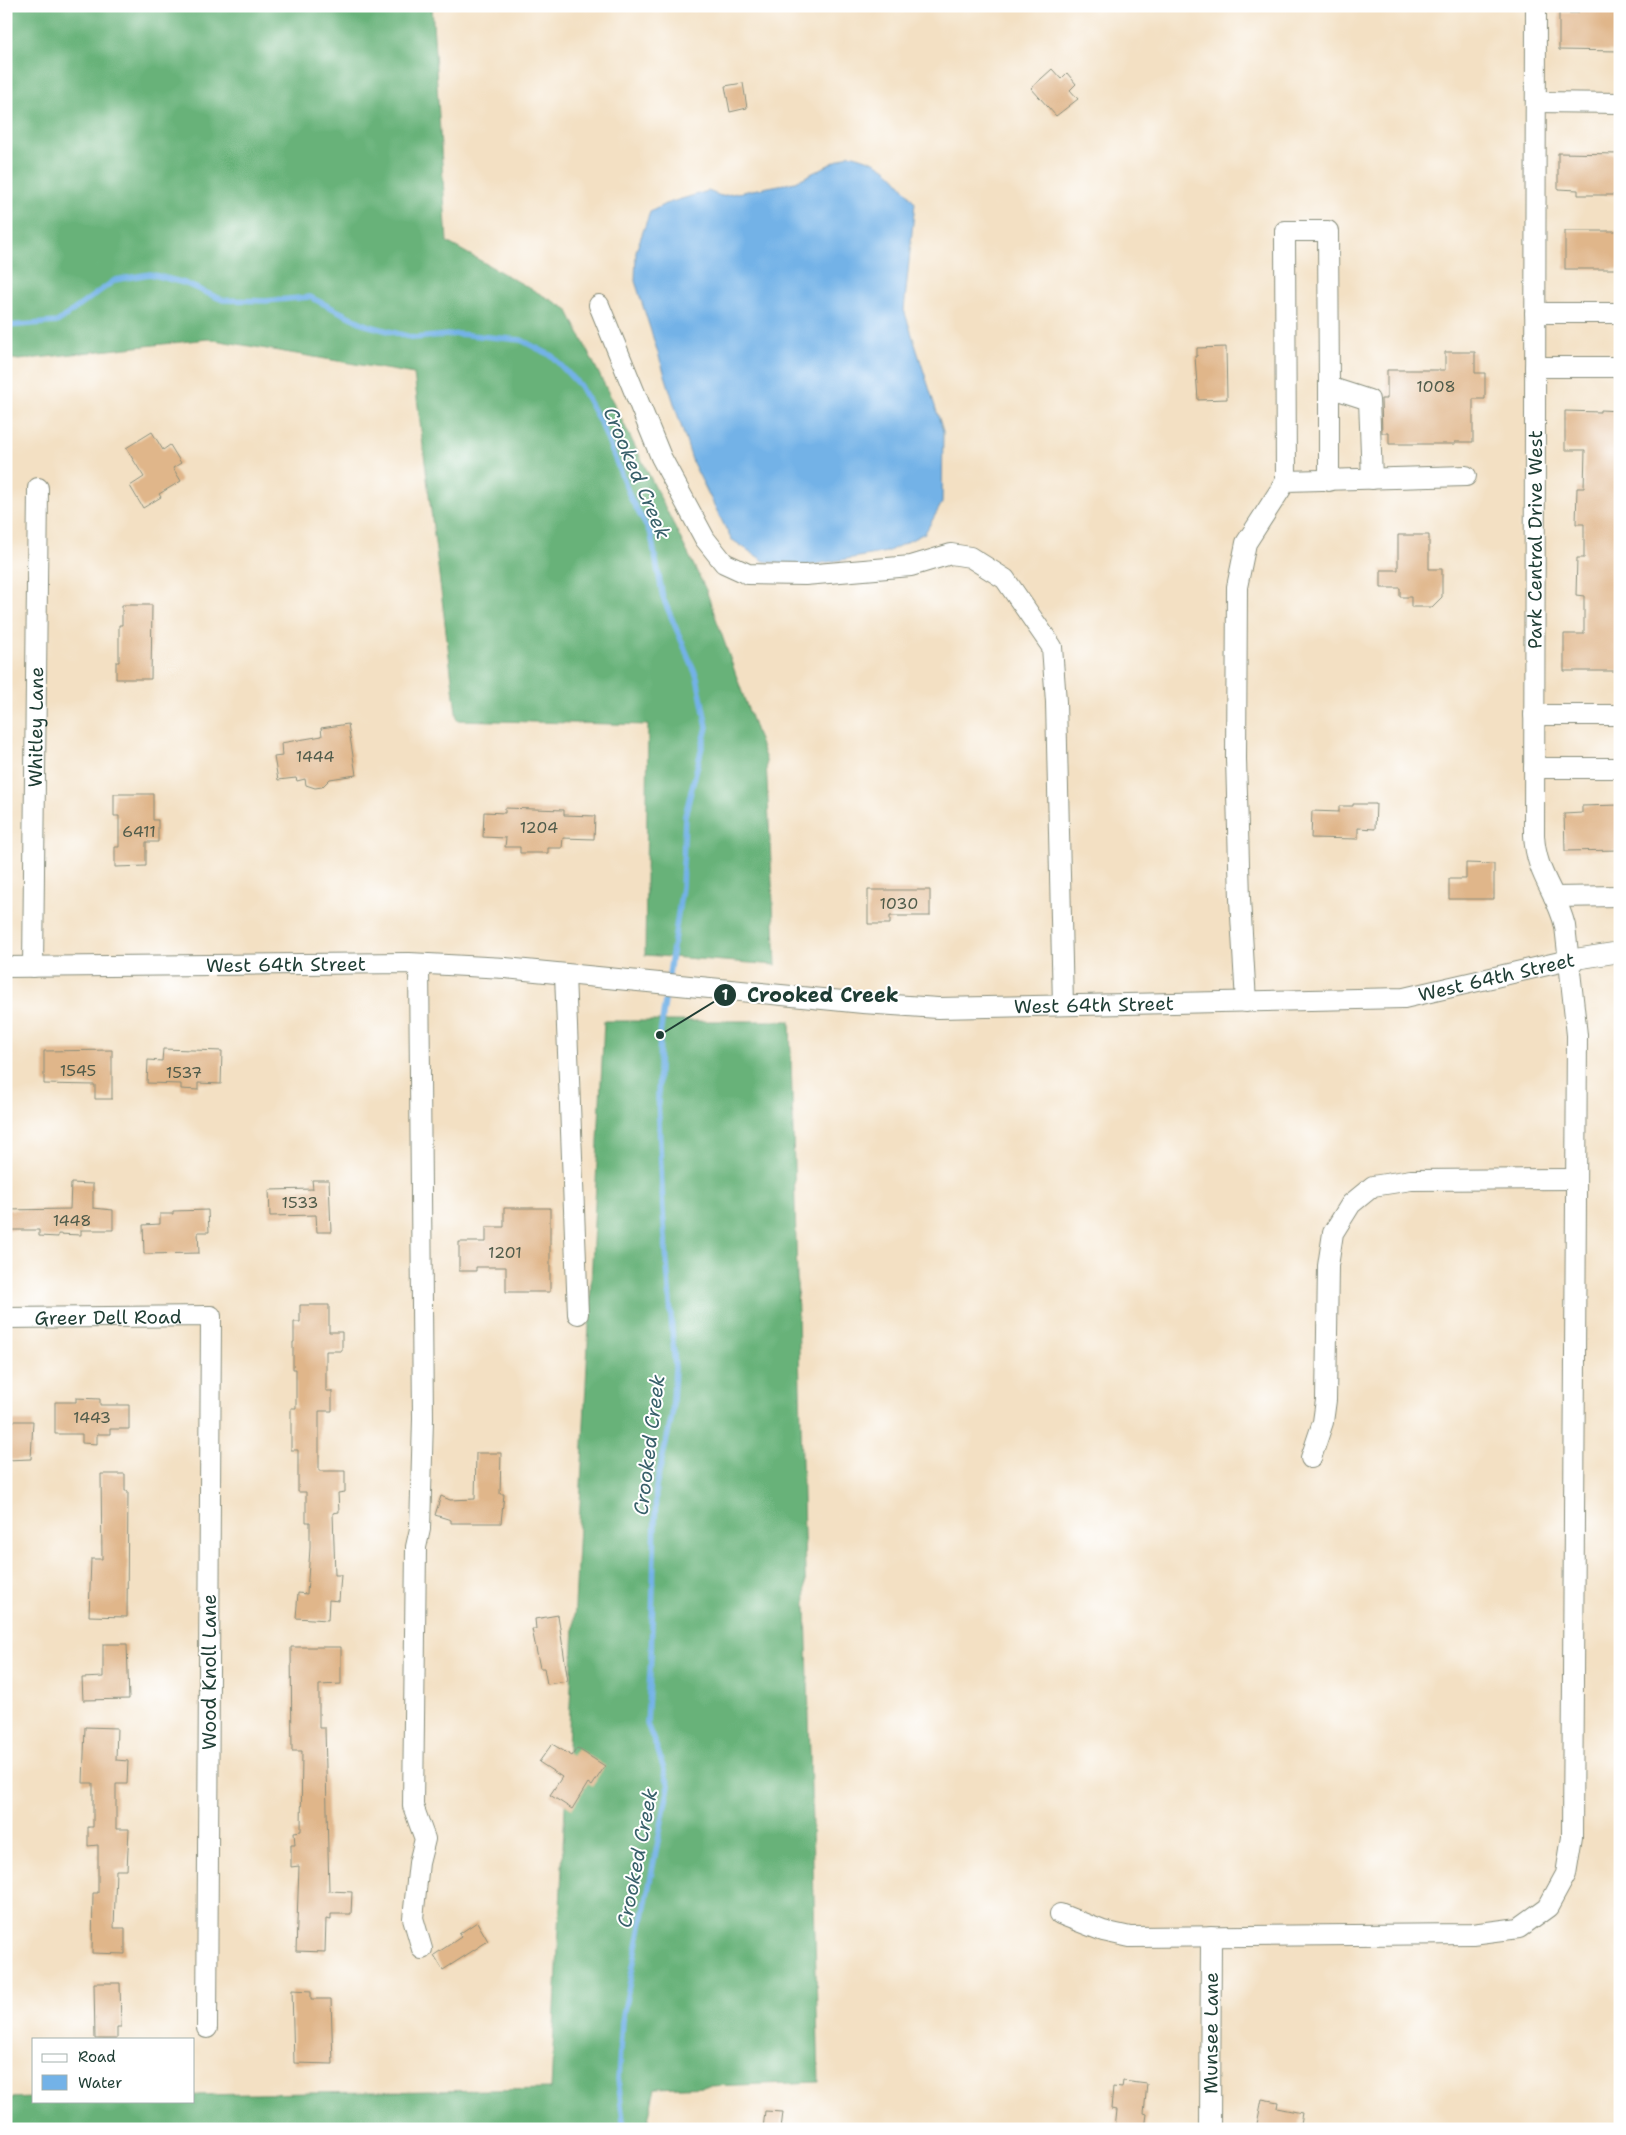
<svg xmlns="http://www.w3.org/2000/svg" width="1626" height="2135" viewBox="0 0 1626 2135" font-family="'Shantell Sans',sans-serif">
<style>
.forest{fill:#68b279;stroke:#447856}
.water{fill:#73b2e7;stroke:#49788e}
.lines{fill:none;stroke-linecap:round;stroke-linejoin:round}
.stream{stroke:#73b2e7;stroke-width:5.5}
.building{fill:#e0b68a}
.minor-casing{stroke:#898e7c;stroke-width:22}
.minor{stroke:#fff;stroke-width:20}
.labels{text-anchor:middle;stroke-width:4;stroke-linejoin:round;paint-order:stroke}
.number-label{font-size:16px;fill:#4f5b4a}
.street-label{font-size:19px;fill:#1f3d34;stroke:#fff}
.water-label{font-size:20px;font-style:italic;fill:#38606a;stroke:#fff}
.leader{fill:none;stroke:#1f3d34;stroke-width:2}
.callout-dot{fill:#1f3d34;stroke:#fff;stroke-width:2}
.mark-label{font-size:15px;text-anchor:middle;font-weight:bold;fill:#fff}
.callout-label{font-size:20px;text-anchor:middle;font-weight:bold;fill:#1f3d34;stroke:#fff;stroke-width:4;stroke-linejoin:round;paint-order:stroke}
</style>
<rect width="100%" height="100%" fill="#fff"/>
<filter id="ink" filterUnits="userSpaceOnUse"><feTurbulence type="fractalNoise" baseFrequency=".02" numOctaves="2"/><feDisplacementMap in="SourceGraphic" scale="10" xChannelSelector="R" yChannelSelector="G"/><feConvolveMatrix kernelMatrix="1 2 1 2 8 2 1 2 1" color-interpolation-filters="sRGB"/></filter>
<filter id="wash" filterUnits="userSpaceOnUse"><feTurbulence type="fractalNoise" baseFrequency=".0096" numOctaves="4" result="noise"/><feDisplacementMap in="SourceGraphic" scale="20" xChannelSelector="R" yChannelSelector="G"/><feGaussianBlur stdDeviation="1.12" result="paint"/><feColorMatrix in="noise" values="0 0 0 0 0 0 0 0 0 0 0 0 0 0 0 0 0 1.4 0 .05"/><feComposite in="paint" operator="in"/></filter>
<g filter="url(#wash)">
<rect width="100%" height="100%" fill="#f3e0c3"/>
<g class="forest">
<path d="M 6,6 L 432,6 L 447,242 L 567,309 L 706,590 L 766,760 L 776,965 L 645,955 L 648,725 L 457,720 L 414,374 L 208,339 L 19,360 L 6,358 Z"/>
<path d="M 604,1021 L 790,1021 L 819,2082 L 655,2088 L 646,2129 L 6,2129 L 6,2098 L 34,2097 L 34,2101 L 194,2101 L 194,2095 L 551,2089 Z"/>
</g>
<path class="water" d="M 850,154 C 886,163 893,173 915,203 L 904,310 L 943,431 L 942,503 L 925,533 L 887,552 L 800,567 L 764,561 L 731,539 L 693,463 L 635,281 L 636,251 L 650,212 L 665,204 L 708,191 L 721,196 L 795,182 Z"/>
<g class="lines">
<path class="stream" d="M 6,326 L 57,322 L 115,280 L 150,274 L 184,283 L 223,300 L 266,301 L 310,297 L 366,325 L 414,338 L 459,334 L 521,340 L 552,356 L 580,386 L 602,426 L 631,499 L 651,535 L 663,598 L 697,677 L 707,727 L 685,816 L 682,887 L 660,1035 L 658,1098 L 663,1211 L 675,1368 L 672,1416 L 656,1487 L 651,1657 L 647,1724 L 658,1751 L 669,1786 L 622,2021 L 618,2079 L 624,2129"/>
</g>
<g id="blocks">
<g class="building">
<path d="M 1578,10 L 1615,10 L 1615,13 L 1620,13 L 1620,51 L 1559,50 L 1559,13 L 1578,13 Z"/>
<path d="M 1052,69 L 1061,79 L 1067,73 L 1076,84 L 1070,90 L 1078,99 L 1056,116 L 1031,88 Z"/>
<path d="M 743,83 L 747,108 L 730,112 L 725,86 Z"/>
<path d="M 1558,153 L 1620,154 L 1620,191 L 1615,190 L 1615,195 L 1578,195 L 1578,190 L 1558,189 Z"/>
<rect x="1565" y="231" width="55" height="38"/>
<path d="M 1226,347 L 1227,399 L 1198,400 L 1195,356 L 1197,356 L 1197,348 Z"/>
<path d="M 1445,352 L 1475,352 L 1475,373 L 1485,373 L 1485,399 L 1473,399 L 1473,442 L 1455,442 L 1455,444 L 1389,444 L 1389,433 L 1382,433 L 1381,399 L 1387,399 L 1387,370 L 1445,370 Z"/>
<path d="M 1600,410 L 1620,411 L 1620,671 L 1564,671 L 1564,634 L 1584,634 L 1584,596 L 1576,595 L 1577,558 L 1584,558 L 1584,524 L 1576,524 L 1577,488 L 1584,488 L 1585,450 L 1565,450 L 1565,411 L 1600,412 Z"/>
<path d="M 152,432 L 163,450 L 170,445 L 181,463 L 173,468 L 181,481 L 159,494 L 161,497 L 143,508 L 130,486 L 144,477 L 126,448 Z"/>
<path d="M 1398,535 L 1429,535 L 1429,569 L 1442,569 L 1442,597 L 1432,607 L 1411,607 L 1411,597 L 1400,597 L 1400,588 L 1381,588 L 1381,570 L 1398,570 Z"/>
<path d="M 122,605 L 152,605 L 151,679 L 116,679 L 116,662 L 119,662 L 119,625 L 122,625 Z"/>
<path d="M 348,724 L 356,775 L 330,779 L 322,787 L 315,788 L 306,785 L 305,779 L 297,781 L 296,778 L 278,780 L 274,757 L 282,756 L 281,743 L 322,736 L 321,728 Z"/>
<path d="M 114,794 L 153,794 L 153,820 L 158,820 L 158,842 L 146,842 L 146,866 L 115,867 L 115,847 L 119,847 L 119,816 L 114,816 Z"/>
<path d="M 1353,804 L 1376,804 L 1375,829 L 1358,828 L 1358,839 L 1311,838 L 1312,811 L 1339,812 L 1339,806 L 1353,806 Z"/>
<path d="M 1619,805 L 1620,850 L 1565,851 L 1564,814 L 1582,813 L 1582,806 Z"/>
<path d="M 505,808 L 564,810 L 564,815 L 595,816 L 594,839 L 563,838 L 562,848 L 548,848 L 548,853 L 520,853 L 520,847 L 505,847 L 506,838 L 483,837 L 484,812 L 505,813 Z"/>
<path d="M 1466,863 L 1494,864 L 1494,899 L 1449,899 L 1449,879 L 1466,879 Z"/>
<path d="M 868,890 L 930,890 L 930,916 L 890,916 L 890,924 L 868,924 Z"/>
<path d="M 163,1049 L 222,1051 L 221,1084 L 198,1083 L 198,1090 L 181,1089 L 181,1084 L 147,1083 L 148,1060 L 162,1061 Z"/>
<path d="M 112,1050 L 112,1099 L 95,1099 L 95,1085 L 44,1084 L 44,1051 Z"/>
<path d="M 312,1180 L 329,1180 L 331,1232 L 317,1232 L 316,1215 L 270,1216 L 269,1190 L 313,1189 Z"/>
<path d="M 71,1183 L 93,1184 L 93,1208 L 113,1210 L 113,1230 L 81,1230 L 81,1235 L 58,1234 L 58,1237 L 39,1236 L 39,1230 L 6,1230 L 6,1210 L 70,1209 Z"/>
<path d="M 504,1208 L 550,1208 L 550,1292 L 506,1292 L 506,1267 L 476,1267 L 476,1271 L 459,1271 L 459,1242 L 486,1242 L 486,1227 L 504,1227 Z"/>
<path d="M 208,1210 L 209,1232 L 198,1232 L 199,1253 L 144,1254 L 143,1225 L 160,1224 L 160,1214 L 173,1214 L 173,1211 Z"/>
<path d="M 300,1305 L 329,1305 L 329,1332 L 342,1332 L 342,1351 L 326,1351 L 326,1391 L 332,1391 L 332,1411 L 319,1411 L 319,1471 L 345,1471 L 345,1492 L 338,1493 L 339,1512 L 333,1513 L 335,1575 L 341,1575 L 339,1601 L 329,1600 L 328,1620 L 296,1618 L 298,1593 L 307,1594 L 310,1548 L 310,1522 L 306,1522 L 306,1492 L 298,1492 L 298,1450 L 291,1450 L 291,1408 L 296,1408 L 296,1369 L 293,1369 L 293,1342 L 294,1342 L 294,1322 L 300,1322 Z"/>
<path d="M 76,1398 L 100,1399 L 100,1405 L 129,1405 L 129,1429 L 110,1429 L 110,1434 L 97,1434 L 97,1444 L 82,1443 L 82,1434 L 55,1434 L 55,1402 L 76,1402 Z"/>
<path d="M 12,1421 L 33,1421 L 31,1459 L 6,1460 L 6,1428 L 11,1427 Z"/>
<path d="M 476,1453 L 501,1453 L 500,1494 L 504,1494 L 501,1523 L 451,1523 L 451,1520 L 435,1515 L 441,1496 L 450,1500 L 475,1499 Z"/>
<path d="M 101,1474 L 125,1474 L 125,1491 L 128,1491 L 127,1617 L 89,1616 L 91,1559 L 102,1559 Z"/>
<path d="M 558,1615 L 568,1681 L 547,1684 L 544,1668 L 540,1668 L 532,1629 L 536,1629 L 535,1619 Z"/>
<path d="M 103,1644 L 127,1644 L 129,1699 L 83,1700 L 82,1678 L 103,1677 Z"/>
<path d="M 291,1647 L 341,1647 L 341,1684 L 319,1685 L 319,1728 L 325,1728 L 329,1891 L 352,1892 L 351,1914 L 331,1914 L 331,1920 L 326,1919 L 325,1952 L 296,1951 L 299,1866 L 291,1867 L 291,1845 L 295,1845 L 294,1832 L 301,1831 L 302,1751 L 292,1751 Z"/>
<path d="M 85,1727 L 117,1728 L 116,1760 L 128,1761 L 127,1784 L 116,1784 L 116,1829 L 129,1829 L 127,1870 L 116,1870 L 114,1928 L 125,1928 L 125,1954 L 92,1953 L 93,1893 L 98,1893 L 98,1845 L 88,1846 L 88,1827 L 93,1827 L 93,1783 L 83,1783 Z"/>
<path d="M 552,1744 L 572,1756 L 577,1748 L 605,1766 L 592,1786 L 588,1783 L 572,1809 L 550,1795 L 562,1777 L 539,1762 Z"/>
<path d="M 477,1922 L 488,1941 L 443,1970 L 434,1955 L 461,1937 L 459,1934 Z"/>
<path d="M 94,1983 L 120,1983 L 121,2027 L 117,2027 L 117,2039 L 95,2039 Z"/>
<path d="M 292,1990 L 311,1991 L 311,1999 L 331,1999 L 333,2064 L 294,2063 Z"/>
<path d="M 1123,2081 L 1147,2084 L 1144,2113 L 1147,2114 L 1145,2129 L 1115,2129 L 1117,2110 L 1111,2109 L 1113,2087 L 1122,2088 Z"/>
<path d="M 1262,2099 L 1278,2102 L 1277,2108 L 1302,2113 L 1299,2129 L 1256,2129 Z"/>
<path d="M 765,2111 L 783,2112 L 781,2129 L 763,2129 Z"/>
</g>
</g>
</g>
<g filter="url(#ink)">
<use href="#blocks" fill-opacity="0" stroke="#898e7c" stroke-width="1"/>
<g class="lines">
<g class="minor-casing">
<g id="minor">
<path d="M 1536,102 L 1620,103"/>
<path d="M 599,305 L 661,457 L 705,539 L 724,563 L 748,574 L 805,575 L 911,566 L 951,554 L 970,557 L 1005,579 L 1052,647 L 1056,702 L 1063,1005"/>
<path d="M 1535,313 L 1620,313"/>
<path d="M 1535,367 L 1620,367"/>
<path d="M 1286,481 L 1285,231 L 1328,231 L 1329,387 L 1369,400 L 1372,479"/>
<path d="M 1329,481 L 1329,387"/>
<path d="M 1534,715 L 1620,715"/>
<path d="M 1534,768 L 1620,768"/>
<path d="M 1554,897 L 1620,896"/>
<path d="M 419,964 L 423,1419 L 420,1529 L 416,1547 L 413,1806 L 425,1839 L 419,1863 L 413,1918 L 422,1949"/>
<path id="s1" d="M 6,967 L 409,963 L 505,968 L 863,1003 L 938,1008 L 1404,998 L 1569,960 L 1620,952"/>
<path id="s2" d="M 33,967 L 38,488"/>
<path d="M 565,974 L 578,1314"/>
<path d="M 1246,1002 L 1240,899 L 1236,759 L 1237,587 L 1246,543 L 1286,481 L 1466,476"/>
<path id="s3" d="M 6,1318 L 211,1316 L 207,2028"/>
<path d="M 1311,1458 L 1323,1422 L 1326,1400 L 1328,1266 L 1333,1233 L 1351,1204 L 1373,1186 L 1411,1180 L 1576,1179"/>
<path id="s4" d="M 1060,1914 L 1103,1931 L 1130,1937 L 1472,1934 L 1519,1928 L 1548,1907 L 1566,1874 L 1572,1837 L 1577,1035 L 1565,926 C 1556,890 1536,875 1534,835 L 1536,6"/>
<path id="s5" d="M 1210,2129 L 1211,1936"/>
</g>
</g>
<use href="#minor" class="minor"/>
</g>
</g>
<g class="labels">
<g class="number-label">
<text x="1436" y="392">1008</text>
<text x="315" y="762">1444</text>
<text x="539" y="833">1204</text>
<text x="139" y="837">6411</text>
<text x="899" y="909">1030</text>
<text x="78" y="1076">1545</text>
<text x="184" y="1078">1537</text>
<text x="300" y="1208">1533</text>
<text x="72" y="1226">1448</text>
<text x="505" y="1258">1201</text>
<text x="92" y="1423">1443</text>
</g>
<g class="street-label">
<text dy="7" stroke="none"><textPath href="#s4" startOffset="1878">Park Central Drive West</textPath></text>
<text dy="7" stroke="none"><textPath href="#s2" startOffset="240">Whitley Lane</textPath></text>
<text dy="7" stroke="none"><textPath href="#s1" startOffset="280">West 64th Street</textPath></text>
<text dy="7" stroke="none"><textPath href="#s1" startOffset="1495">West 64th Street</textPath></text>
<text dy="7" stroke="none"><textPath href="#s1" startOffset="1090">West 64th Street</textPath></text>
<text dy="7" stroke="none"><textPath href="#s3" startOffset="102">Greer Dell Road</textPath></text>
<text transform="translate(209 1672) rotate(-90)" y="7">Wood Knoll Lane</text>
<text dy="7" stroke="none"><textPath href="#s5" startOffset="96">Munsee Lane</textPath></text>
</g>
<g class="water-label">
<text transform="translate(637 473) rotate(67)" y="7">Crooked Creek</text>
<text transform="translate(649 1445) rotate(-83)" y="7">Crooked Creek</text>
<text transform="translate(637 1858) rotate(-79)" y="7">Crooked Creek</text>
</g>
</g>
<path class="leader" d="M660 1035L725 995"/>
<g class="callout-dot">
<circle cx="660" cy="1035" r="5"/>
<circle cx="725" cy="995" r="12"/>
</g>
<g class="mark-label">
<text x="725" y="1000">1</text>
</g>
<g class="callout-label">
<text x="823" y="1002">Crooked Creek</text>
</g>
<rect width="1626" height="2135" fill="none" stroke="#fff" stroke-width="25"/>
<rect x="32" y="2038" width="162" height="65" fill="#ffffff" stroke="#a5b1ae"/>
<rect x="42" y="2054" width="25" height="8" fill="#ffffff" stroke="#a5b1ae"/>
<text x="78" y="2062" font-size="15" fill="#1f3d34">Road</text>
<rect x="42" y="2075" width="25" height="15" fill="#73b2e7" stroke="#a5b1ae"/>
<text x="78" y="2088" font-size="15" fill="#1f3d34">Water</text>
</svg>
